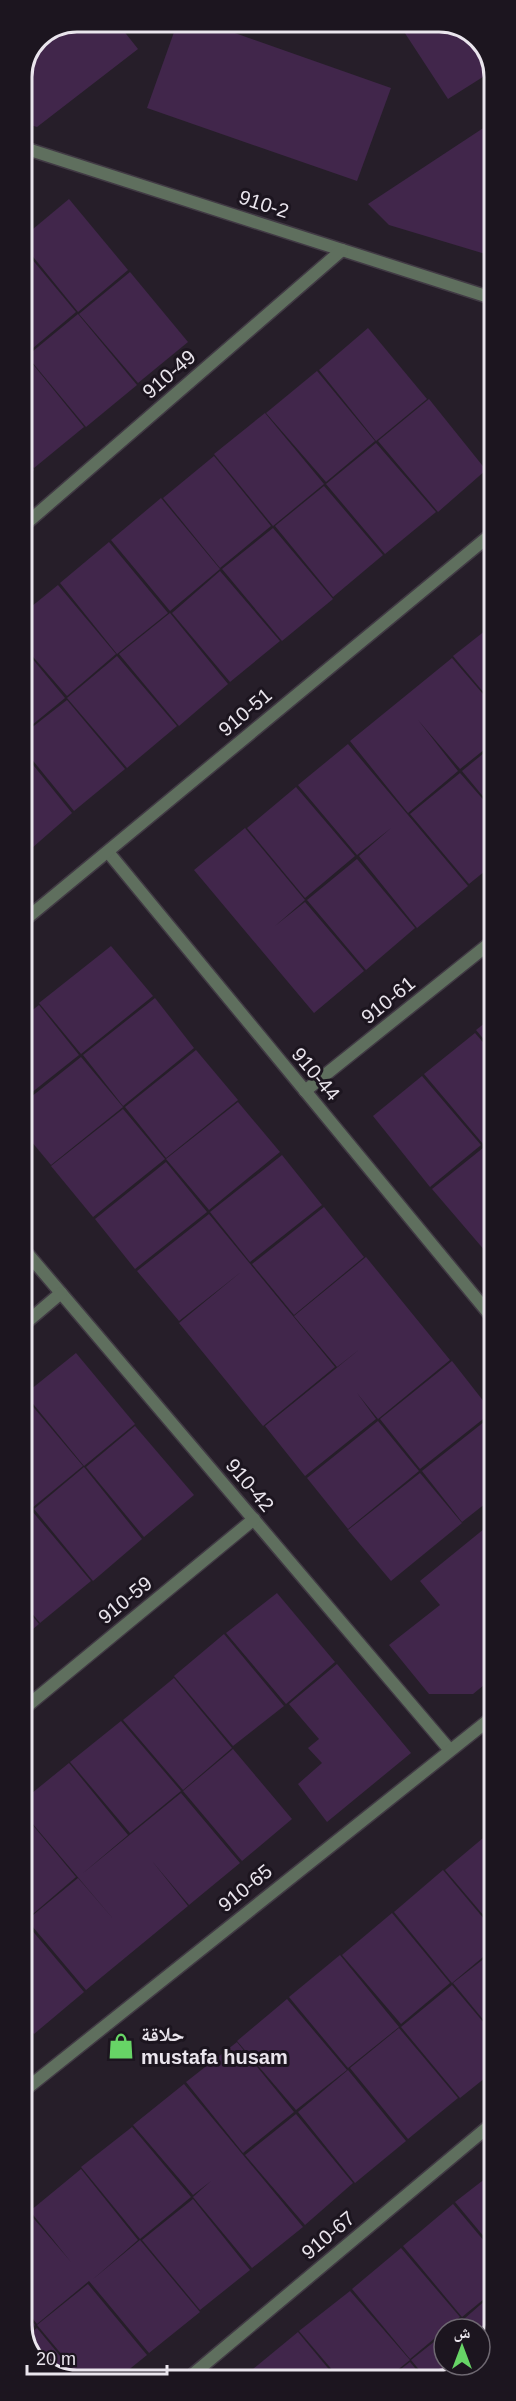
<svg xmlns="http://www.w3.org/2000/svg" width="516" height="2401" viewBox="0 0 516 2401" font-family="Helvetica,'Noto Naskh Arabic',sans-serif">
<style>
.building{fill:#41264b}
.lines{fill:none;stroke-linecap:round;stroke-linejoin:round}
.street-casing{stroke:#413a44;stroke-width:15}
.street{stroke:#5f6f5e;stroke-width:12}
.labels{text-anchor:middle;stroke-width:6;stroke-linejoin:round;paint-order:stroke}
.street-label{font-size:20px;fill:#eae5ed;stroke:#1c151f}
.poi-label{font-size:20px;font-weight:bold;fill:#eae5ed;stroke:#1c151f;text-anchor:start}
.rim{fill:none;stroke:#eae5ed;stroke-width:3}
</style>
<rect width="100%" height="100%" fill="#261e29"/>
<g class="building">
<path d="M 77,21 L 134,21 L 123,30 L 138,49 L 37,127 L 21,122 L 21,76 L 38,37 Z"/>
<path d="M 178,21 L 201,21 L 391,88 L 357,181 L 147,108 Z"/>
<path d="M 397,21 L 446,21 L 478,37 L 494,70 L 448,99 Z"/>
<path d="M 494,121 L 495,254 L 492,256 L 389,225 L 368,204 Z"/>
<path d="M 69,199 L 128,270 L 78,312 L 21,242 L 21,239 Z"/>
<path d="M 21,246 L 76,312 L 27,353 L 21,347 Z"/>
<path d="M 130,272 L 188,342 L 138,383 L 79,314 Z"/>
<path d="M 78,314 L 137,385 L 86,427 L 27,356 Z"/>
<path d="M 368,328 L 427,399 L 376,441 L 319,370 Z"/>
<path d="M 27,357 L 84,427 L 34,468 L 21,453 L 21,362 Z"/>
<path d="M 317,371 L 375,441 L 326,482 L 266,413 Z"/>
<path d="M 429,399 L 486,470 L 438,512 L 378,441 Z"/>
<path d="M 265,413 L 324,484 L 273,526 L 214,454 Z"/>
<path d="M 376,443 L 436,512 L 385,554 L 326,484 Z"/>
<path d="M 21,455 L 34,470 L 21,481 Z"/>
<path d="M 214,456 L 271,526 L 220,568 L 163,498 Z"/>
<path d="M 324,486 L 383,555 L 333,597 L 275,526 Z"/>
<path d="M 161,498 L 220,569 L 170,611 L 111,540 Z"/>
<path d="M 273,528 L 333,599 L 282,641 L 222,569 Z"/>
<path d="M 109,542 L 168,613 L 117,654 L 60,583 Z"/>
<path d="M 220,571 L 280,641 L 230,682 L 172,613 Z"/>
<path d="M 58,585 L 116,654 L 67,696 L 21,643 L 21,615 Z"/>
<path d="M 170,613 L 228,684 L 179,726 L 119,654 Z"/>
<path d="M 495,623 L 495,706 L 453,656 Z"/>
<path d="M 21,645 L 65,698 L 21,734 Z"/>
<path d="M 117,656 L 177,726 L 127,768 L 67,698 Z"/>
<path d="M 452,658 L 495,708 L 495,741 L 460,769 L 418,720 L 458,771 L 408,813 L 350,741 Z"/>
<path d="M 67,700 L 125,769 L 74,811 L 21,746 L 21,736 Z"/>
<path d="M 348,744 L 468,886 L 417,928 L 359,856 L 391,828 L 357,855 L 298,785 Z"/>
<path d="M 495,744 L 495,811 L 462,771 Z"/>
<path d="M 21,750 L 72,813 L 24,855 L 21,852 Z"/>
<path d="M 460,773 L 495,813 L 495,863 L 469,884 L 410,814 Z"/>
<path d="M 296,787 L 355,856 L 305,898 L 247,828 Z"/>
<path d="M 245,828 L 305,900 L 275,926 L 305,902 L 364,971 L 314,1013 L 194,870 Z"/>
<path d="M 357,859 L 415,928 L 366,970 L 307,900 Z"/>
<path d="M 111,946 L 153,996 L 81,1054 L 39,1003 Z"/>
<path d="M 155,998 L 194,1048 L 123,1106 L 83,1055 Z"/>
<path d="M 39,1005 L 79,1055 L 21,1101 L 21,1019 Z"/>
<path d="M 495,1015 L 495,1053 L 476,1030 Z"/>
<path d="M 475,1033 L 495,1056 L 495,1134 L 483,1144 L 424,1074 Z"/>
<path d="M 196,1050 L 238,1100 L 166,1158 L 125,1107 Z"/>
<path d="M 81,1057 L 123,1107 L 51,1165 L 21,1129 L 21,1105 Z"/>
<path d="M 422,1076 L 481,1145 L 430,1187 L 373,1116 Z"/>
<path d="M 238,1102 L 280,1152 L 209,1210 L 166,1159 Z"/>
<path d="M 123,1109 L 165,1159 L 93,1217 L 51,1166 Z"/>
<path d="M 495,1136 L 495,1159 L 483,1145 Z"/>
<path d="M 483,1148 L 495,1161 L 495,1256 L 492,1259 L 432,1189 Z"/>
<path d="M 282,1155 L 322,1205 L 250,1262 L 210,1212 Z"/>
<path d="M 166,1162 L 207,1212 L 135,1269 L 95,1219 Z"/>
<path d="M 324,1207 L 364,1257 L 294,1315 L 252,1264 Z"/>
<path d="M 209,1214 L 335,1367 L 263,1426 L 179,1323 L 241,1272 L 179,1321 L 137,1271 Z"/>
<path d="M 366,1257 L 450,1360 L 378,1419 L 357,1393 L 376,1419 L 305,1476 L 265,1426 L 360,1349 L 337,1367 L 294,1316 Z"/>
<path d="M 76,1353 L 135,1424 L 84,1466 L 25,1394 Z"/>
<path d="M 452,1361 L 492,1412 L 420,1469 L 380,1419 Z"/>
<path d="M 24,1396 L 83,1466 L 32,1508 L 21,1495 L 21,1398 Z"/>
<path d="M 494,1414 L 495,1496 L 462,1522 L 422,1471 Z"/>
<path d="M 378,1421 L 419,1471 L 348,1529 L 307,1478 Z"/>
<path d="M 135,1426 L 194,1495 L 144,1537 L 86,1467 Z"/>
<path d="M 84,1467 L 142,1539 L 93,1581 L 34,1509 Z"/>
<path d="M 420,1473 L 462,1523 L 391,1581 L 348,1530 Z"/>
<path d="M 21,1497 L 32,1509 L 21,1518 Z"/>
<path d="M 32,1511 L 91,1581 L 40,1623 L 21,1600 L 21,1520 Z"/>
<path d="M 495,1520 L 495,1676 L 473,1694 L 429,1694 L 389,1645 L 440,1605 L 420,1581 Z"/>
<path d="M 277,1593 L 335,1662 L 286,1704 L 226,1633 Z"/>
<path d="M 21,1602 L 39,1624 L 21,1639 Z"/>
<path d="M 224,1634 L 284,1706 L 233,1746 L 174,1676 Z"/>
<path d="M 337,1664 L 411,1753 L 327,1822 L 298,1784 L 322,1763 L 308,1748 L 319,1739 L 289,1704 Z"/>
<path d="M 174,1678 L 232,1748 L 183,1790 L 123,1720 Z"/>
<path d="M 121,1721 L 181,1791 L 130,1833 L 70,1762 Z"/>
<path d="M 233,1749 L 292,1819 L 242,1861 L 183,1791 Z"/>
<path d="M 69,1763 L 128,1835 L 82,1874 L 181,1793 L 240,1863 L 189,1905 L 152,1861 L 188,1906 L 86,1990 L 27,1920 L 78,1878 L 115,1921 L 21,1810 L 21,1802 Z"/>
<path d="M 21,1811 L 76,1877 L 27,1919 L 21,1912 Z"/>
<path d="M 495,1828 L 495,1929 L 445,1870 Z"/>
<path d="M 443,1870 L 495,1932 L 495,1947 L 452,1983 L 394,1912 Z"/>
<path d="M 392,1913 L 450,1983 L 401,2024 L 342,1955 Z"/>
<path d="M 25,1922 L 84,1992 L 34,2034 L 21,2018 L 21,1925 Z"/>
<path d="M 495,1950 L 495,2034 L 453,1983 Z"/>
<path d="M 340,1955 L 399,2027 L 348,2068 L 289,1997 Z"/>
<path d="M 452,1985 L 495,2036 L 495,2070 L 460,2098 L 401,2027 Z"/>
<path d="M 287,1999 L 347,2070 L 296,2110 L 237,2041 Z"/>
<path d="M 21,2022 L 32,2035 L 21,2044 Z"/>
<path d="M 399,2028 L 458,2098 L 408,2139 L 350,2068 Z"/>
<path d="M 237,2042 L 294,2112 L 243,2153 L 186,2082 Z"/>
<path d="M 348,2070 L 406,2141 L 355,2183 L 298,2112 Z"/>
<path d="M 184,2084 L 303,2227 L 252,2268 L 193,2197 L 211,2181 L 193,2195 L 133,2125 Z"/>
<path d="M 296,2114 L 353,2183 L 305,2225 L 245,2155 Z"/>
<path d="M 132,2127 L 191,2197 L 140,2239 L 81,2167 Z"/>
<path d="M 81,2169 L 138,2240 L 92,2280 L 140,2240 L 200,2312 L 149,2353 L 89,2281 L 37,2324 L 22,2305 L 22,2219 L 29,2213 L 71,2262 L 30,2211 Z"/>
<path d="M 495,2171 L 495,2250 L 455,2202 Z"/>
<path d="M 193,2199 L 250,2270 L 200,2310 L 142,2240 Z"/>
<path d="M 453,2204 L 495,2254 L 495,2290 L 462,2317 L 403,2246 Z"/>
<path d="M 401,2248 L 460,2317 L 410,2359 L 352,2289 Z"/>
<path d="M 88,2284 L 147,2355 L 116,2380 L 83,2380 L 37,2325 Z"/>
<path d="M 350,2291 L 410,2360 L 386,2379 L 340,2379 L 299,2331 Z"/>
<path d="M 495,2292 L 495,2325 L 487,2346 L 480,2338 L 480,2329 L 472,2329 L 464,2319 Z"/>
<path d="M 22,2309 L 35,2325 L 23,2335 L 22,2332 Z"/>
<path d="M 462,2319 L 471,2329 L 450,2329 Z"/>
<path d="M 37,2328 L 80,2380 L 70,2380 L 38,2364 L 24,2338 Z"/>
<path d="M 298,2332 L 337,2379 L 251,2380 L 247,2374 Z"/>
<path d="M 444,2334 L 444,2365 L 474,2365 L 447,2379 L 427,2379 L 411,2360 Z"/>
<path d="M 480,2340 L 486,2348 L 480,2361 Z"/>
<path d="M 410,2362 L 424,2379 L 388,2379 Z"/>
</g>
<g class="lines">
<g class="street-casing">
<g id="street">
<path d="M 21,147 L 495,299"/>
<path d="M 21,528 L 342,250"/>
<path d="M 108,852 L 495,1321"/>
<path d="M 21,923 L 495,531"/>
<path d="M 305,1091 L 495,939"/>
<path d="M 21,1246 L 449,1749"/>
<path d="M 21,1327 L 61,1293"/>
<path d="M 21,1711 L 254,1519"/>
<path d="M 21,2093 L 495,1715"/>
<path d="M 186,2380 L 495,2121"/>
</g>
</g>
<use href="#street" class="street"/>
</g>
<defs>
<g id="shop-bare" transform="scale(2.07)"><path d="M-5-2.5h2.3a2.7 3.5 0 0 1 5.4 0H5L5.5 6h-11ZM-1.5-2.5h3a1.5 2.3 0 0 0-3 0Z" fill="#67d466" stroke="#1c151f" stroke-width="2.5" paint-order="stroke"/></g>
</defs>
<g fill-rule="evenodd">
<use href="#shop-bare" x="121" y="2046"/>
</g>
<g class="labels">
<g class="street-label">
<text transform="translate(264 204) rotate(18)" y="7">910-2</text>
<text transform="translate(169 374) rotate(-41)" y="7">910-49</text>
<text transform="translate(245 712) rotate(-40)" y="7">910-51</text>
<text transform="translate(388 1000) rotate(-39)" y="7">910-61</text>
<text transform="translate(316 1074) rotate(50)" y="7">910-44</text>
<text transform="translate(250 1485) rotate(50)" y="7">910-42</text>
<text transform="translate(125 1600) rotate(-39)" y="7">910-59</text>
<text transform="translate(245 1888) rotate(-39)" y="7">910-65</text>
<text transform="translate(328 2235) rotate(-40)" y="7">910-67</text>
</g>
<g class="poi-label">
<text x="141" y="2041">حلاقة<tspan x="141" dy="23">mustafa husam</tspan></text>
</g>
</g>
<path d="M0 0H516V2401H0ZM77 32H439A45 45 0 0 1 484 77V2325A45 45 0 0 1 439 2370H77A45 45 0 0 1 32 2325V77A45 45 0 0 1 77 32Z" fill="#1c151f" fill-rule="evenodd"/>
<path class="rim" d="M77 32H439A45 45 0 0 1 484 77V2325A45 45 0 0 1 439 2370H77A45 45 0 0 1 32 2325V77A45 45 0 0 1 77 32Z"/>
<g transform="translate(462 2347)"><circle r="28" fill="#1c151f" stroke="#6e6871" stroke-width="1.5"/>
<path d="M0-4.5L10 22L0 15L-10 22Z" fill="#67d466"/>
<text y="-9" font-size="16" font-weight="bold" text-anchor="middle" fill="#eae5ed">ش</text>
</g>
<path d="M27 2365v9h140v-9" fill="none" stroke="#eae5ed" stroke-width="3"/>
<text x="36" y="2365" font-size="18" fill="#eae5ed" stroke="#1c151f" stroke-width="4.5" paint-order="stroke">20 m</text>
</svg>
